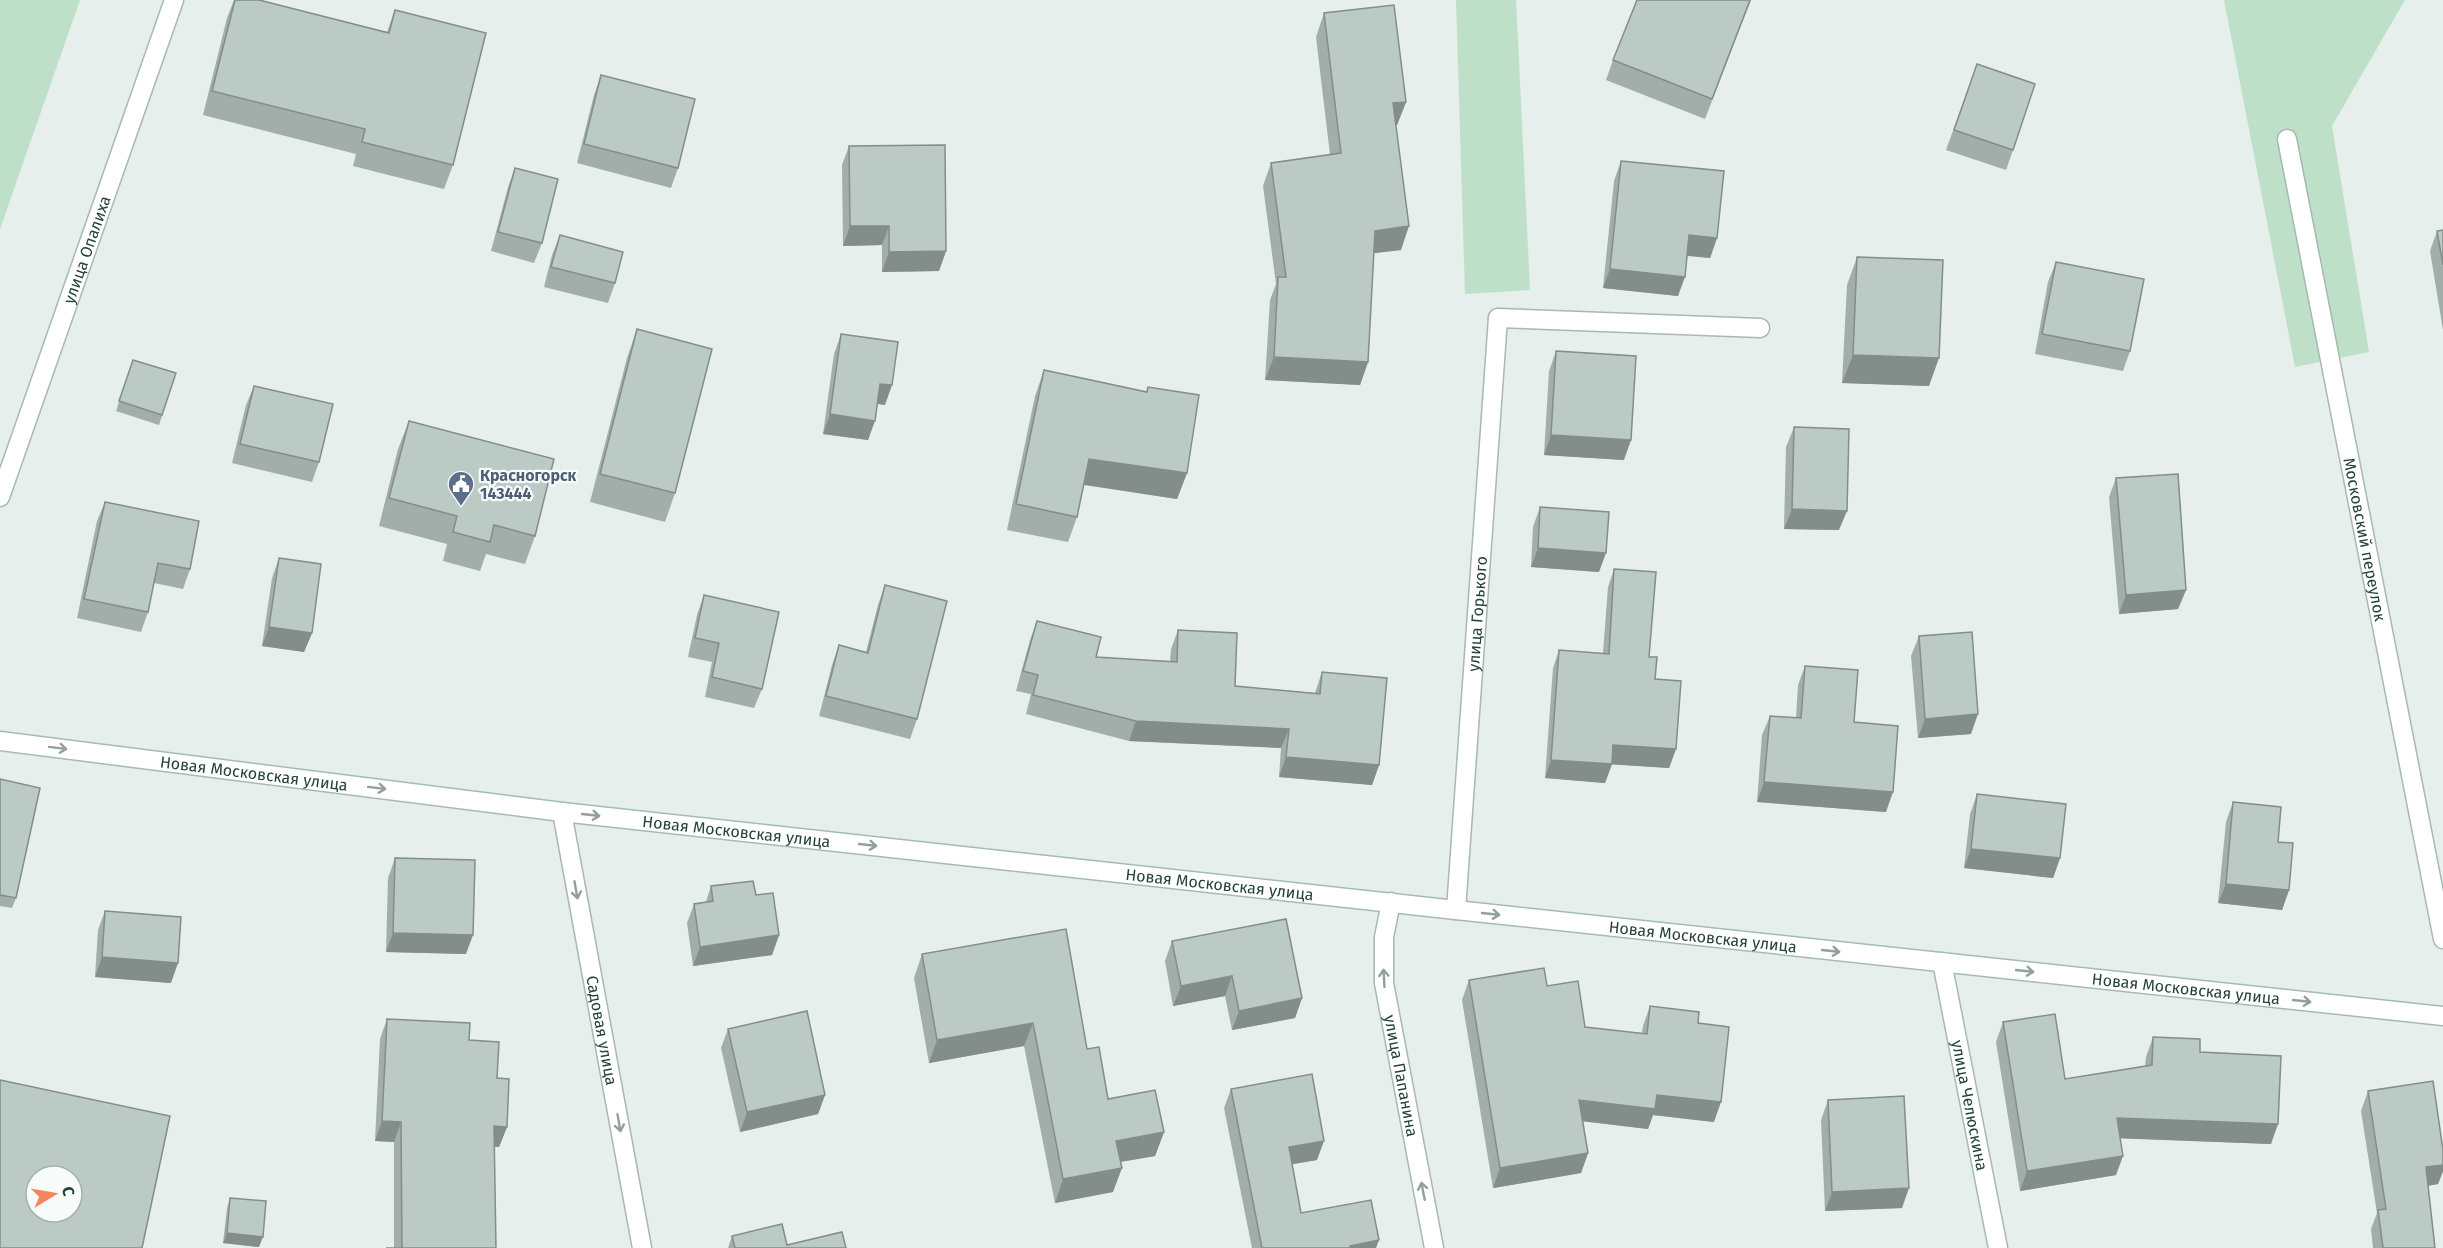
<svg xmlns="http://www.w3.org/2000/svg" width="2443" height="1248" viewBox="0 0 2443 1248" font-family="'Fira Sans',sans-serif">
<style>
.green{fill:#bfe0c8}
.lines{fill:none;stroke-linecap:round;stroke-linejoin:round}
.lane-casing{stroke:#a8b8b2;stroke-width:21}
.street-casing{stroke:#a8b8b2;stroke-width:21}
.secondary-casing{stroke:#a4bbb3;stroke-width:21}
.lane{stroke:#fff;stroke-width:18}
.street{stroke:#fff;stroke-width:18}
.secondary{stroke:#fff;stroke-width:18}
.wall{fill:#a1aea9}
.shaded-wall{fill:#838d89}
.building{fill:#bbcac4;stroke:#838d89;stroke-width:1.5;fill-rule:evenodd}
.oneway{stroke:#92a09c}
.labels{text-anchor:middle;stroke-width:4.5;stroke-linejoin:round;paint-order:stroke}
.street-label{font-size:16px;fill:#24423a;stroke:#f7fbf9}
.service-label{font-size:16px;font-weight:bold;fill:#4e5e75;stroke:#f7fbf9;text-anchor:start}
</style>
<rect width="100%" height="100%" fill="#e6efeb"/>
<g class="green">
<path d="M 0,0 L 80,0 L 0,229 Z"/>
<path d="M 1456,0 L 1516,0 L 1530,290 L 1465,294 Z"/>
<path d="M 2224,0 L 2405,0 L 2332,126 L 2369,352 L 2295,367 Z"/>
</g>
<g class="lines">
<g class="lane-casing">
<path id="lane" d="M 1498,318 L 1760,328"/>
</g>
<g class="street-casing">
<g id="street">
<path id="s1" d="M 2287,139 L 2443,939"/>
<path id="s2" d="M 0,497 L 174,0"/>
<path id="s3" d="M 562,812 L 642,1248"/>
<path id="s4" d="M 1391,902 L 1384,937 L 1384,983 L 1434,1248"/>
<path id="s5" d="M 1456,910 L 1498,318"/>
<path id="s6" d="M 1942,962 L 1998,1248"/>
</g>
</g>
<g class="secondary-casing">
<g id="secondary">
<path id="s7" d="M 0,741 L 562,812 L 1456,910 L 2443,1016"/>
</g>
</g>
<use href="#lane" class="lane"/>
<use href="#street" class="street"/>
<use href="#secondary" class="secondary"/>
</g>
<g class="wall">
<path d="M 234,0 L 259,0 L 387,32 L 395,10 L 453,165 L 444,189 L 353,166 L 356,154 L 203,115 L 227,18 Z"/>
<path d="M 1751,0 L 1705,119 L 1606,80 L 1613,60 Z"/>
<path d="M 1324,13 L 1406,102 L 1397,125 L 1396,125 L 1401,250 L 1374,253 L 1368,362 L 1360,385 L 1265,380 L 1270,300 L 1276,284 L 1263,186 L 1271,163 L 1330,155 L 1316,37 Z"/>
<path d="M 1977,64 L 2013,150 L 2006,170 L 1946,150 Z"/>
<path d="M 601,75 L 678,168 L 671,188 L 577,163 L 594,95 Z"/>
<path d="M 849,146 L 946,251 L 939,271 L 882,272 L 882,245 L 843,246 L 842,165 Z"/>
<path d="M 1621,161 L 1717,238 L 1710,258 L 1687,256 L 1678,296 L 1603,288 L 1614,181 Z"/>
<path d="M 515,168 L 542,243 L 534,263 L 491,251 L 508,187 Z"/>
<path d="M 2443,230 L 2443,330 L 2430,251 L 2437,231 Z"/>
<path d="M 560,235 L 615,283 L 608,303 L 544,287 L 552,255 Z"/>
<path d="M 1857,257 L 1929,386 L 1842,383 L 1847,285 Z"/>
<path d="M 2056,262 L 2130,351 L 2123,371 L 2035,354 L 2048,282 Z"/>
<path d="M 637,329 L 675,493 L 665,522 L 590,502 L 627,358 Z"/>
<path d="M 841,334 L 885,405 L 878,404 L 868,440 L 823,434 L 834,354 Z"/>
<path d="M 1556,351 L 1624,460 L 1544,455 L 1549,371 Z"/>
<path d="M 133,360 L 176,373 L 159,425 L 116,411 Z"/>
<path d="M 1044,370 L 1146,392 L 1148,387 L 1187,473 L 1177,499 L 1084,485 L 1077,517 L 1068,542 L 1007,530 L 1035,396 Z"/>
<path d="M 254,386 L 319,462 L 312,482 L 232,463 L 246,405 Z"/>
<path d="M 409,421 L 535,536 L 525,564 L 486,554 L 480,571 L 443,561 L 447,544 L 379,526 L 398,449 Z"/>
<path d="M 1794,427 L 1839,530 L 1784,529 L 1786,447 Z"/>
<path d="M 2116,478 L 2186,590 L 2178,609 L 2119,614 L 2109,497 Z"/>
<path d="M 105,502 L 190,569 L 183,589 L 154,583 L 148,612 L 141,632 L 77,618 L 97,521 Z"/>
<path d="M 1540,507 L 1599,572 L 1531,567 L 1533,527 Z"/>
<path d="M 279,558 L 312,633 L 304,652 L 262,646 L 272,578 Z"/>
<path d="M 1614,569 L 1649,657 L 1655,679 L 1676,749 L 1669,768 L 1612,764 L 1605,783 L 1545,778 L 1553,668 L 1559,650 L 1603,653 L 1608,587 Z"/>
<path d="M 885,585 L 917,719 L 910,739 L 819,716 L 832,665 L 839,645 L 866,652 L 878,605 Z"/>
<path d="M 704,595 L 762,689 L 754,708 L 705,697 L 712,662 L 688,657 L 697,615 Z"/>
<path d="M 1037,621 L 1096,657 L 1170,662 L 1171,649 L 1178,630 L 1235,686 L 1315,693 L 1322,672 L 1379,765 L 1372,785 L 1279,777 L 1281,748 L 1129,741 L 1026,714 L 1031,694 L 1016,691 L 1030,640 Z"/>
<path d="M 1919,636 L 1971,734 L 1918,738 L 1911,656 Z"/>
<path d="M 1805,666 L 1854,722 L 1886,812 L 1757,802 L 1762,735 L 1770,716 L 1796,718 L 1798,685 Z"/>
<path d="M 0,779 L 16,898 L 12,908 L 0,906 Z"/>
<path d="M 1977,794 L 2060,858 L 2053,878 L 1964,868 L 1970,814 Z"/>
<path d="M 2233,802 L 2278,842 L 2289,890 L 2282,910 L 2218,903 L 2226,822 Z"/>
<path d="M 395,858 L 466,954 L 386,952 L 388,878 Z"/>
<path d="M 711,886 L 756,895 L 779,935 L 772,955 L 693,966 L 687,923 L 694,904 L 706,902 Z"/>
<path d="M 105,911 L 171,983 L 95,977 L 98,930 Z"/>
<path d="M 1172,941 L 1302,998 L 1295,1018 L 1232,1030 L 1225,996 L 1173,1006 L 1165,961 Z"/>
<path d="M 922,954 L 1087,1049 L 1108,1099 L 1164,1132 L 1155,1156 L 1120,1162 L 1113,1192 L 1055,1203 L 1024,1046 L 929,1063 L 914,978 Z"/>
<path d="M 1469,980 L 1585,1027 L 1642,1033 L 1643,1026 L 1650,1006 L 1698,1023 L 1714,1122 L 1653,1115 L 1648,1129 L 1583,1121 L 1588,1153 L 1581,1173 L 1493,1188 L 1462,1000 Z"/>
<path d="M 387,1019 L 469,1040 L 497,1078 L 507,1127 L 499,1147 L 494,1146 L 496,1248 L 394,1248 L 394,1142 L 375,1141 L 380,1039 Z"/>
<path d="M 2003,1022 L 2065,1079 L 2145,1066 L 2146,1057 L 2153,1037 L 2200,1052 L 2271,1144 L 2121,1138 L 2116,1175 L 2020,1191 L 1996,1042 Z"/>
<path d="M 728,1029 L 825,1095 L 818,1114 L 740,1132 L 721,1048 Z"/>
<path d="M 1231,1089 L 1317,1160 L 1292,1164 L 1301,1213 L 1376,1248 L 1252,1248 L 1224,1108 Z"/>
<path d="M 2368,1091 L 2443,1150 L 2443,1171 L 2438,1184 L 2428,1186 L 2435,1248 L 2373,1248 L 2371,1229 L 2377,1213 L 2361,1111 Z"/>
<path d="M 1828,1100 L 1902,1208 L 1825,1211 L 1821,1120 Z"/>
<path d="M 230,1198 L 259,1247 L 223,1243 L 227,1208 Z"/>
<path d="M 732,1236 L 787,1245 L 846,1248 L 728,1248 Z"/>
</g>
<g class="shaded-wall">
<path d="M 1406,102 L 1397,125 L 1384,126 L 1393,103 Z"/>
<path d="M 850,226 L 889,226 L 882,245 L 843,246 Z"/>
<path d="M 1409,226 L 1401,250 L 1367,254 L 1375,231 Z"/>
<path d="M 1689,235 L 1717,238 L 1710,258 L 1682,255 Z"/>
<path d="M 946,251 L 939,271 L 882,272 L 889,252 Z"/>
<path d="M 1610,269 L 1685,277 L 1678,296 L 1603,288 Z"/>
<path d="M 1853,355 L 1939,358 L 1929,386 L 1842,383 Z"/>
<path d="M 1274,357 L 1368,362 L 1360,385 L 1265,380 Z"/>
<path d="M 880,384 L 892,385 L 885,405 L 873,403 Z"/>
<path d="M 830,414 L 875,421 L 868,440 L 823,434 Z"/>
<path d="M 1551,435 L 1631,440 L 1624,460 L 1544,455 Z"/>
<path d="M 1089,459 L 1187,473 L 1177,499 L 1080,484 Z"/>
<path d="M 1792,509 L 1847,511 L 1839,530 L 1784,529 Z"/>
<path d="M 1538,548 L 1606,553 L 1599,572 L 1531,567 Z"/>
<path d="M 2186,590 L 2178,609 L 2119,614 L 2126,595 Z"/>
<path d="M 269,627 L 312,633 L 304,652 L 262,646 Z"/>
<path d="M 1978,714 L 1971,734 L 1918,738 L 1925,719 Z"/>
<path d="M 1136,721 L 1289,729 L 1281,748 L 1129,741 Z"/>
<path d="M 1613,745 L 1676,749 L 1669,768 L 1606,764 Z"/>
<path d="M 1286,757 L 1379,765 L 1372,785 L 1279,777 Z"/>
<path d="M 1551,760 L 1612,764 L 1605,783 L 1545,778 Z"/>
<path d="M 1764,782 L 1893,792 L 1886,812 L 1757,802 Z"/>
<path d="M 1971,849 L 2060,858 L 2053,878 L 1964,868 Z"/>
<path d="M 2226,884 L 2289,890 L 2282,910 L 2218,903 Z"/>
<path d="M 393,933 L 473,935 L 466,954 L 386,952 Z"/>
<path d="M 779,935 L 772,955 L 693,966 L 700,947 Z"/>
<path d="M 102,957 L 178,963 L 171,983 L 95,977 Z"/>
<path d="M 1232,976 L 1225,996 L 1173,1006 L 1181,986 Z"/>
<path d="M 1302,998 L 1295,1018 L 1232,1030 L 1239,1011 Z"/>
<path d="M 1033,1023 L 1024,1046 L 929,1063 L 937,1040 Z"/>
<path d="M 825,1095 L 818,1114 L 740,1132 L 747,1112 Z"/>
<path d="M 1657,1095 L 1721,1102 L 1714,1122 L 1653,1115 L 1648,1129 L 1572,1120 L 1579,1100 Z"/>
<path d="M 2117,1118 L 2278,1124 L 2271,1144 L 2110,1138 Z"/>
<path d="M 382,1121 L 401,1122 L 394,1142 L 375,1141 Z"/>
<path d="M 494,1126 L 507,1127 L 499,1147 L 486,1146 Z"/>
<path d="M 1164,1132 L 1155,1156 L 1108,1164 L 1116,1141 Z"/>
<path d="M 1324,1141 L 1317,1160 L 1282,1166 L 1289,1147 Z"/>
<path d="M 1588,1153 L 1581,1173 L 1493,1188 L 1500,1168 Z"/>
<path d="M 2123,1156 L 2116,1175 L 2020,1191 L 2027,1171 Z"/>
<path d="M 2443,1165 L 2443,1171 L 2438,1184 L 2419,1187 L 2426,1167 Z"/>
<path d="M 1122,1168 L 1113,1192 L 1055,1203 L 1063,1179 Z"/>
<path d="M 1909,1188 L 1902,1208 L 1825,1211 L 1832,1192 Z"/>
<path d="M 227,1233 L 263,1237 L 259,1247 L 223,1243 Z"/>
<path d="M 1379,1240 L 1376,1248 L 1350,1248 L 1350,1246 Z"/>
</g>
<g class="building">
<path d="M 235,0 L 259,0 L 389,33 L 395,10 L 486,33 L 453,165 L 362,142 L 365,129 L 212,91 Z"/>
<path d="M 1637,0 L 1750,0 L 1712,99 L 1613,60 Z"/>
<path d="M 1394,5 L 1406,102 L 1393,103 L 1409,226 L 1375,231 L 1368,362 L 1274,357 L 1278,277 L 1286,277 L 1271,163 L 1341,153 L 1324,13 Z"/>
<path d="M 1977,64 L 2035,84 L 2013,150 L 1954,130 Z"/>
<path d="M 601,75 L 695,99 L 678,168 L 584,144 Z"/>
<path d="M 945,145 L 946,251 L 889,252 L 889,226 L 850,226 L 849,146 Z"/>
<path d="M 1621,161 L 1724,171 L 1717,238 L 1689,235 L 1685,277 L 1610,269 Z"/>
<path d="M 515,168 L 558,179 L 542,243 L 498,232 Z"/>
<path d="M 2443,230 L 2443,265 L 2437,231 Z"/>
<path d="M 560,235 L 623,252 L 615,283 L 551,267 Z"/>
<path d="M 1857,257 L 1943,260 L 1939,358 L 1853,355 Z"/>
<path d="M 2056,262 L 2144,279 L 2130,351 L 2042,334 Z"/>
<path d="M 637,329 L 712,349 L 675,493 L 600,474 Z"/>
<path d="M 841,334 L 898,342 L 892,385 L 880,384 L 875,421 L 830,414 Z"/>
<path d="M 1556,351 L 1636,356 L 1631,440 L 1551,435 Z"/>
<path d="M 133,360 L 176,373 L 162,415 L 119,401 Z"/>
<path d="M 1044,370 L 1147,392 L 1148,387 L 1199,395 L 1187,473 L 1089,459 L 1077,517 L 1016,504 Z"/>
<path d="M 254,386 L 333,404 L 319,462 L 240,444 Z"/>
<path d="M 409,421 L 554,459 L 535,536 L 494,525 L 490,542 L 453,532 L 457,516 L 389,498 Z"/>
<path d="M 1794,427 L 1849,429 L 1847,511 L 1792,509 Z"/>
<path d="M 2178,474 L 2186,590 L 2126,595 L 2116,478 Z"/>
<path d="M 105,502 L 199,521 L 190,569 L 158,563 L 148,612 L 84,599 Z"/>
<path d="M 1540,507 L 1609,512 L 1606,553 L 1538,548 Z"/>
<path d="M 279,558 L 321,564 L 312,633 L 269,627 Z"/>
<path d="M 1614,569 L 1656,572 L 1649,657 L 1657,657 L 1655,679 L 1681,681 L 1676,749 L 1613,745 L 1612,764 L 1551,760 L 1559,650 L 1609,654 Z"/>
<path d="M 885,585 L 947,601 L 917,719 L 826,696 L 839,645 L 868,653 Z"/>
<path d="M 704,595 L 779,612 L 762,689 L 712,677 L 719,643 L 695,638 Z"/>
<path d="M 1037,621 L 1101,637 L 1096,657 L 1177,662 L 1178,630 L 1237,633 L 1235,686 L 1320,694 L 1322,672 L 1387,678 L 1379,765 L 1286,757 L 1289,729 L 1136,721 L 1033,695 L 1038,675 L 1023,671 Z"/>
<path d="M 1972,632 L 1978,714 L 1925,719 L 1919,636 Z"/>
<path d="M 1805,666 L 1858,670 L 1854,722 L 1898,726 L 1893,792 L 1764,782 L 1770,716 L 1801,718 Z"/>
<path d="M 0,779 L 40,788 L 16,898 L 0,895 Z"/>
<path d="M 1977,794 L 2066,804 L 2060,858 L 1971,849 Z"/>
<path d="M 2233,802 L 2281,807 L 2278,842 L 2293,843 L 2289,890 L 2226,884 Z"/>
<path d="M 395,858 L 475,860 L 473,935 L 393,933 Z"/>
<path d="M 753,881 L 756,895 L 773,893 L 779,935 L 700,947 L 694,904 L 713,901 L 711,886 Z"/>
<path d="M 105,911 L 181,917 L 178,963 L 102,957 Z"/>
<path d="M 1286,919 L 1302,998 L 1239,1011 L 1232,976 L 1181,986 L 1172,941 Z"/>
<path d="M 1066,929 L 1087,1049 L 1099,1047 L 1108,1099 L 1155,1090 L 1164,1132 L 1116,1141 L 1122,1168 L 1063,1179 L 1033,1023 L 937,1040 L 922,954 Z"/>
<path d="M 1544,968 L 1547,986 L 1578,981 L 1585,1027 L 1647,1034 L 1650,1006 L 1699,1012 L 1698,1023 L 1729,1027 L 1721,1102 L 1657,1095 L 1655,1109 L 1579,1100 L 1588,1153 L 1500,1168 L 1469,980 Z"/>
<path d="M 807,1011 L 825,1095 L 747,1112 L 728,1029 Z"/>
<path d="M 2055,1014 L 2065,1079 L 2152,1065 L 2153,1037 L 2200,1039 L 2200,1052 L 2281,1056 L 2278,1124 L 2117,1118 L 2123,1156 L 2027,1171 L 2003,1022 Z"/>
<path d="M 387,1019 L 470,1023 L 469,1040 L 499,1042 L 497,1078 L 509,1079 L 507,1127 L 494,1126 L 496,1248 L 386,1248 L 402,1248 L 401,1122 L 382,1121 Z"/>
<path d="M 1312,1074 L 1324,1141 L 1289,1147 L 1301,1213 L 1371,1200 L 1379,1240 L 1350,1246 L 1351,1248 L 1262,1248 L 1231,1089 Z"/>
<path d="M 0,1080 L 170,1116 L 142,1248 L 0,1248 ZM 36,1176 L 72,1176 L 72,1212 L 36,1212 Z"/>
<path d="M 2433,1081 L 2443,1150 L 2443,1165 L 2426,1167 L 2435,1248 L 2383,1248 L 2378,1210 L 2386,1209 L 2368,1091 Z"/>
<path d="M 1904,1096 L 1909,1188 L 1832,1192 L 1828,1100 Z"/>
<path d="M 230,1198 L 266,1201 L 263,1237 L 227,1233 Z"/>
<path d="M 782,1224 L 787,1245 L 842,1232 L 846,1248 L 735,1248 L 732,1236 Z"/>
</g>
<defs><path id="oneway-shaft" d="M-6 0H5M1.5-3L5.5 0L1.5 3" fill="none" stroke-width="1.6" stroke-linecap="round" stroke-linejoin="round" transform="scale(1.5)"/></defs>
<g class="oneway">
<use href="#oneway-shaft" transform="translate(58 748) rotate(7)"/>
<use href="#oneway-shaft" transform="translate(377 788) rotate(7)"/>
<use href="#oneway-shaft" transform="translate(591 815) rotate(6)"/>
<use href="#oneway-shaft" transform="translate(868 845) rotate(6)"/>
<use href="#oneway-shaft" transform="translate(576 890) rotate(80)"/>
<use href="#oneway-shaft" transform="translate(1491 914) rotate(6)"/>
<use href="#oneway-shaft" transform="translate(1831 951) rotate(6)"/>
<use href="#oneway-shaft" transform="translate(2025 971) rotate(6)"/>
<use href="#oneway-shaft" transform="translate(1384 978) rotate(-93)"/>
<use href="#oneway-shaft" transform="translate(2302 1001) rotate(6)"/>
<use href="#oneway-shaft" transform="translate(619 1123) rotate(80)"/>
<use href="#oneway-shaft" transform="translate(1423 1191) rotate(-101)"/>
</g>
<defs>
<g id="civic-pin" transform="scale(1.35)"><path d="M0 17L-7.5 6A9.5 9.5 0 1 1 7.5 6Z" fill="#5c6f8a" stroke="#f7fbf9"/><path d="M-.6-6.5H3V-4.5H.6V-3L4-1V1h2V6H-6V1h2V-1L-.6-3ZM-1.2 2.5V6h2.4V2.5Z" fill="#fff"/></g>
</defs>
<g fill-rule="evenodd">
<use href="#civic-pin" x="461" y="484"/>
</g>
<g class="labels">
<g class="street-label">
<text dy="6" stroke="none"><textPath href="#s2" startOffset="262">улица Опалиха</textPath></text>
<text dy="6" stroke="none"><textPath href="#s1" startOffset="408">Московский переулок</textPath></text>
<text dy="6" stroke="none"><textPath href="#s5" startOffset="297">улица Горького</textPath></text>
<text dy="6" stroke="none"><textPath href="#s7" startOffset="256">Новая Московская улица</textPath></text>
<text dy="6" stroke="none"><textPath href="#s7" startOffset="742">Новая Московская улица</textPath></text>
<text dy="6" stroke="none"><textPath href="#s7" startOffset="1228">Новая Московская улица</textPath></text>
<text dy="6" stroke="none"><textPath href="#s7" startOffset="1714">Новая Московская улица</textPath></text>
<text dy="6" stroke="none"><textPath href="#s7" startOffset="2200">Новая Московская улица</textPath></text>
<text dy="6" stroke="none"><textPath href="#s3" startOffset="222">Садовая улица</textPath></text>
<text dy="6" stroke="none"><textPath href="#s4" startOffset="176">улица Папанина</textPath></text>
<text dy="6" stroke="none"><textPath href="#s6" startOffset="146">улица Челюскина</textPath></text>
</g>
<g class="service-label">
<text x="480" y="481">Красногорск<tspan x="480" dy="18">143444</tspan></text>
</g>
</g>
<g transform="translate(54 1194) rotate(79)"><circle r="28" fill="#f7fbf9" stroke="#a3b1ad" stroke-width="1.5"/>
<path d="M0-4.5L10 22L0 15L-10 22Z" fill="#f4845f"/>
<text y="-9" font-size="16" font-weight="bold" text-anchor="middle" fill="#24423a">С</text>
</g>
</svg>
